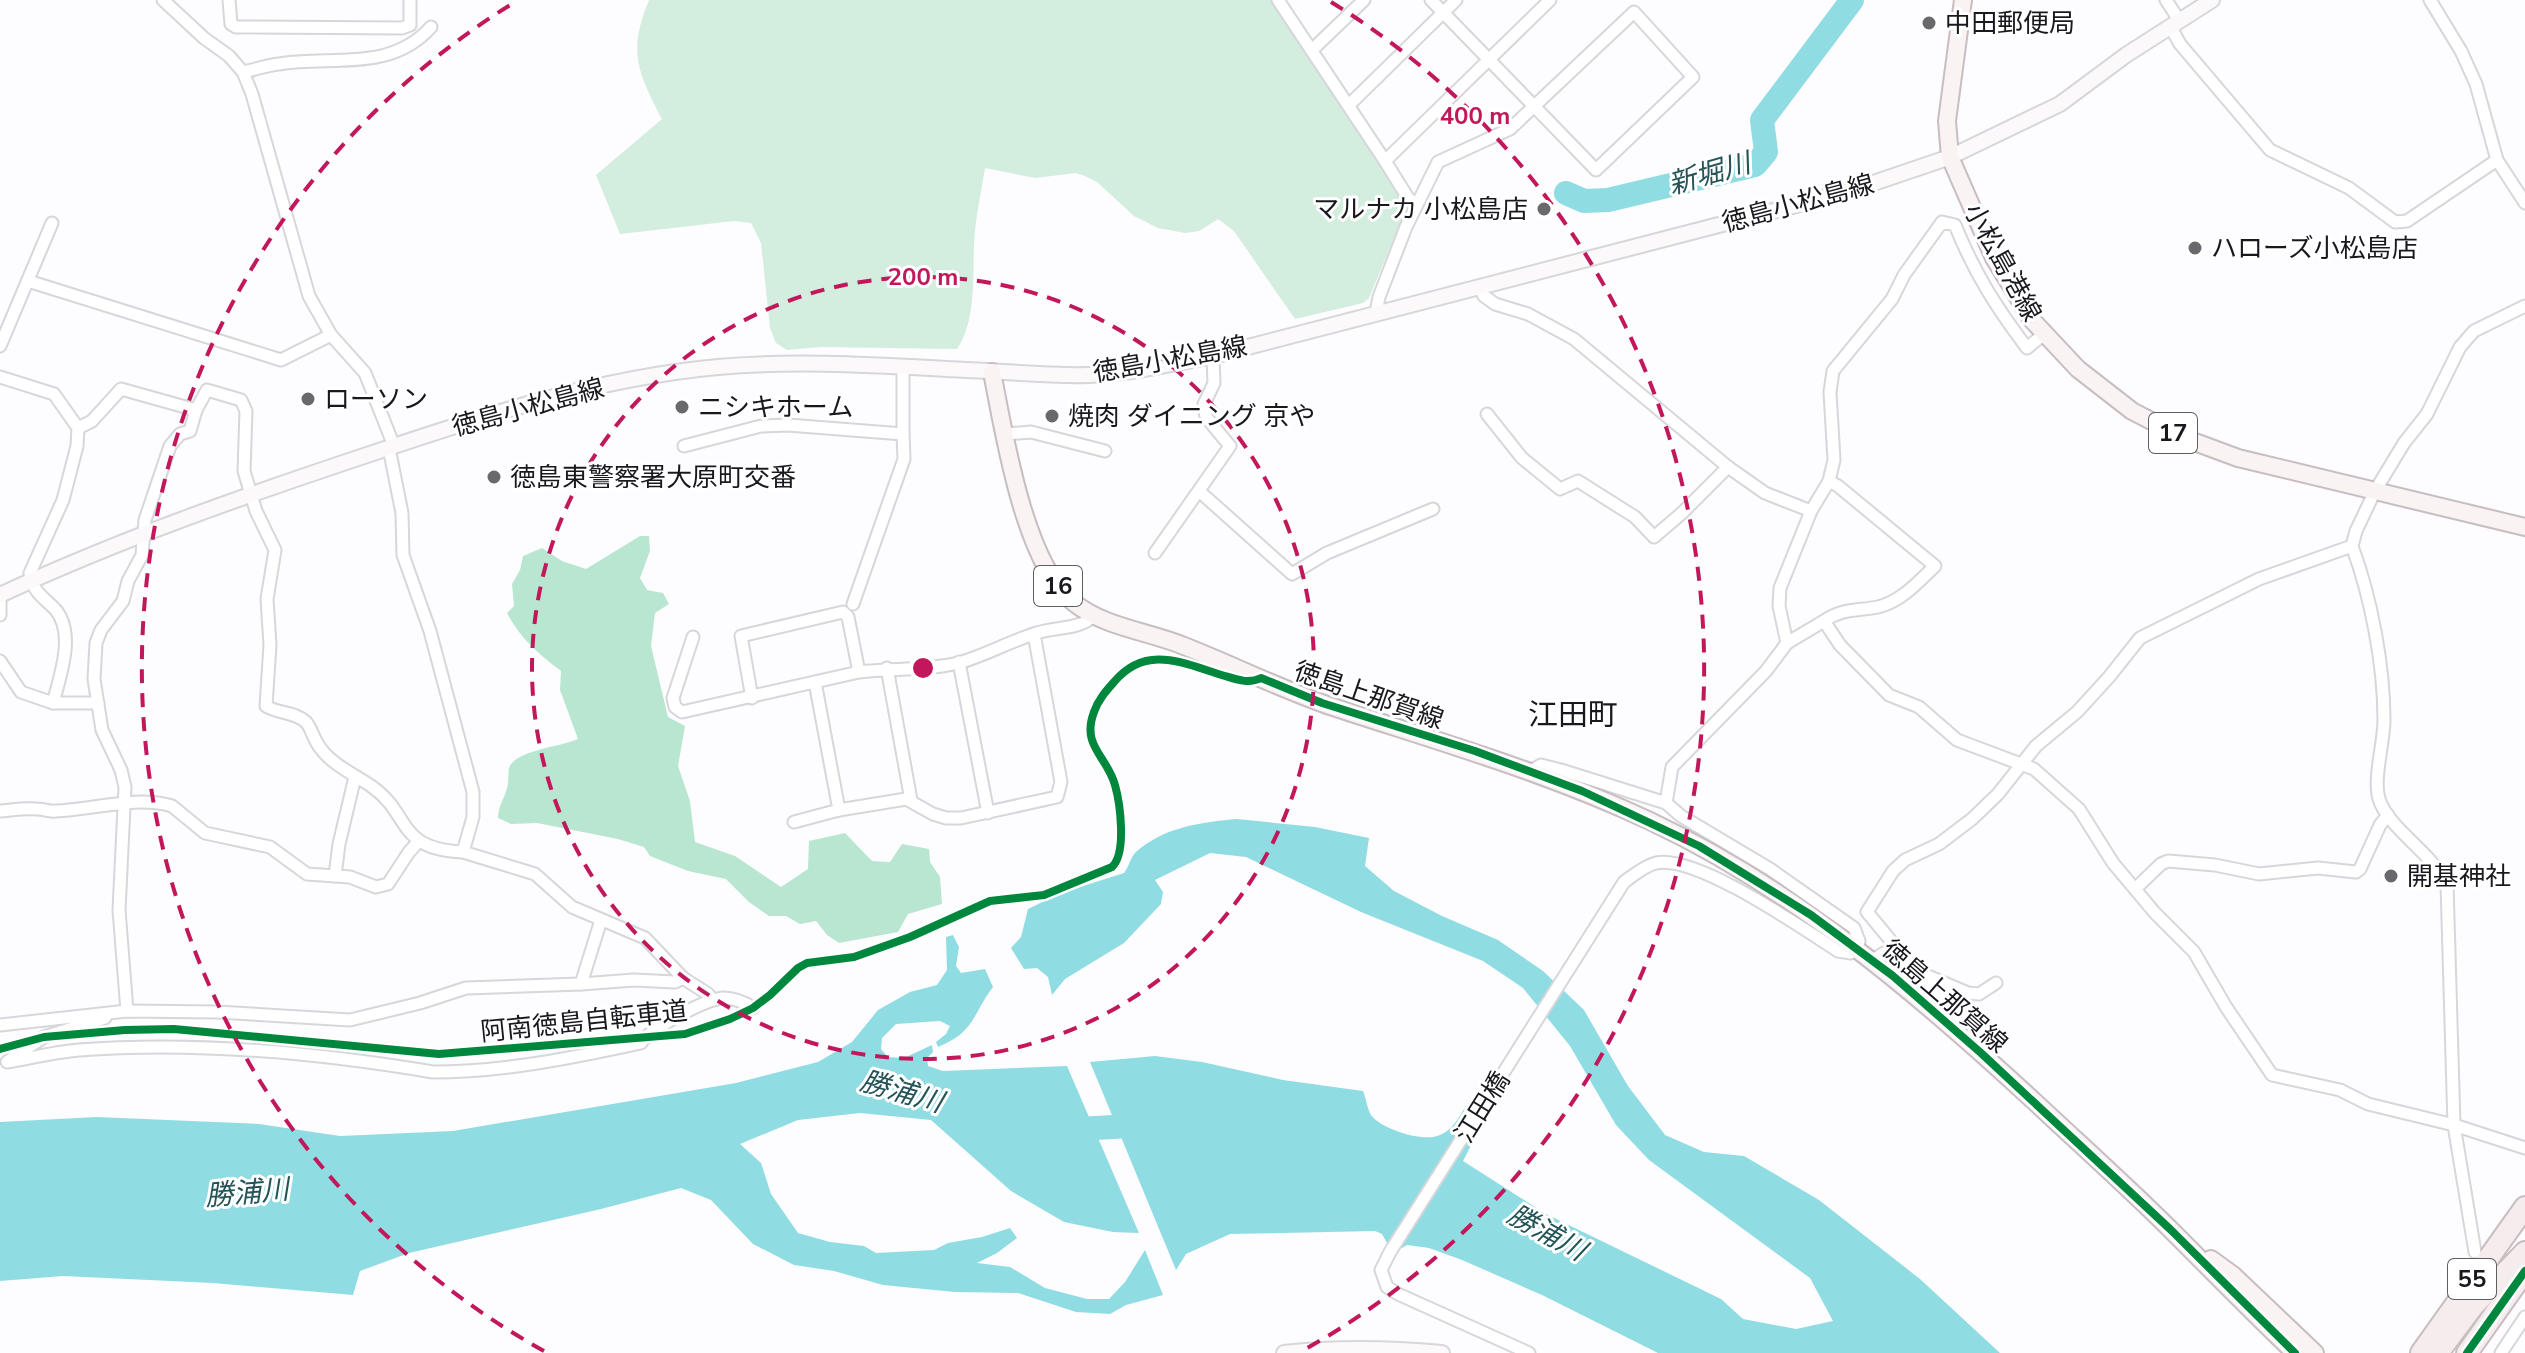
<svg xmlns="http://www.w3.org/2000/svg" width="2525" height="1353" viewBox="0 0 2525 1353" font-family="'Nunito Sans','Noto Sans JP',sans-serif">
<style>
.green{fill:#d3eddf}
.forest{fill:#b9e6d0}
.water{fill:#90dce3}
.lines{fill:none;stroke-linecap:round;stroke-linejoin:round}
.river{stroke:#90dce3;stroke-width:24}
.street-casing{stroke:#d7d6da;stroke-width:15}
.secondary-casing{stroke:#d7d6da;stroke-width:18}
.primary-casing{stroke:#c8bdc0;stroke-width:20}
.highway-casing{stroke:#c8bdc0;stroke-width:24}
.street{stroke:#fff;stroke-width:11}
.secondary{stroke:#fcf9fa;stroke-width:14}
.primary{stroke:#f9f3f4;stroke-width:16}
.highway{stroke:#f4eced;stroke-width:20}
.cycleway-casing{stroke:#fff;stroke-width:13}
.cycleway{stroke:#00873e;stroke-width:8}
.ring{fill:none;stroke:#c2185b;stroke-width:4;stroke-dasharray:14 10}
.poi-dot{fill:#69686d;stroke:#fff;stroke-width:3}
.labels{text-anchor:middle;stroke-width:6;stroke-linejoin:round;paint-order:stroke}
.shield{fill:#fff;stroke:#5e5d62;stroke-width:2}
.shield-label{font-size:24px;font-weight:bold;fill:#19181f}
.poi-label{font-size:26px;fill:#19181f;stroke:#fff;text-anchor:start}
.street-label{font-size:26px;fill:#19181f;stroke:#fff}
.water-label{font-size:28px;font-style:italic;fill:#245458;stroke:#fff}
.quarter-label{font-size:30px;fill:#19181f;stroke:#fff}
.centre{fill:#c2185b;stroke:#fff;stroke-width:4}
.ring-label{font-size:24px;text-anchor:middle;font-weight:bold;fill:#c2185b;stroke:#fff;stroke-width:6;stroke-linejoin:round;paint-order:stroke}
</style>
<rect width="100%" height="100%" fill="#fdfcfe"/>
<path class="green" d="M 649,0 L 1272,0 L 1407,207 L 1369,298 L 1363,303 L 1295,319 L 1234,231 L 1218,219 L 1199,231 L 1185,233 L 1158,228 L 1134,216 L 1097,182 L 1085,176 L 1076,173 L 1035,178 L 985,168 C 982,188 977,210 975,231 C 971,268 979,316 957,349 L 821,347 L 787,350 L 776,343 L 770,328 L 761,243 L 751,223 L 734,221 L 620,234 L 596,175 L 662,119 C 637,71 628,51 649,0 Z"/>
<path class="forest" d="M 640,536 L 649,536 L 650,551 L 640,578 L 647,590 L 663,593 L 669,604 L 655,613 L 651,646 L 668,717 L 685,726 L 678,766 L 690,801 L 695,842 L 735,856 L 781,887 L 808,869 L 809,841 L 845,833 L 872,861 L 890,862 L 902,844 L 929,849 L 930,862 L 940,877 L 942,904 L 908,914 L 898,932 L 839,943 L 827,935 L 816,921 L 800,924 L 786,916 L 769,916 L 749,902 L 726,879 L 688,871 L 650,856 L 644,847 L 618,839 L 537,823 L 511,824 L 498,818 C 499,803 504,800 507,788 C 509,781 508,774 509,768 C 515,750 561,747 578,739 L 560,690 L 561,671 C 539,654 520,638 507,613 L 514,606 L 512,584 L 520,570 L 523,556 L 542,548 L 562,561 L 586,569 Z"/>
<g class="water">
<path d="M 1237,819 L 1315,827 L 1369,838 L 1365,866 L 1394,891 L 1442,916 L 1498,940 L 1543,971 L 1584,1010 L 1628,1086 L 1665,1135 L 1704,1152 L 1744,1156 L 1819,1200 L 1920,1279 L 2000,1353 L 1658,1353 L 1542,1295 L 1462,1260 L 1429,1248 L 1407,1245 L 1402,1248 L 1387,1243 L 1382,1234 L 1375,1231 L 1230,1234 L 1186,1254 L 1176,1270 L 1090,1062 L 1155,1056 L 1202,1062 L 1283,1080 L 1363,1091 C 1366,1098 1367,1108 1371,1115 C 1381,1129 1424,1143 1440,1135 C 1454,1129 1460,1115 1468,1103 L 1485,1118 L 1463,1161 L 1546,1214 L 1721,1299 L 1743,1319 L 1796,1329 L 1833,1321 L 1810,1278 L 1649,1160 L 1616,1125 L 1570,1046 L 1523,988 L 1483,961 L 1361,912 L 1246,857 L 1210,853 L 1155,880 L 1163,892 L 1161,904 L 1124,943 L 1065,979 L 1052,995 L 1048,977 L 1037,968 L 1024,969 L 1011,948 L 1021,937 L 1028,909 L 1061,893 L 1124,873 C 1129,867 1131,856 1136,852 C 1164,827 1202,822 1237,819 Z"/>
<path d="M 953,935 L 959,947 L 956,966 L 961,973 L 985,969 L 993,987 C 972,1015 975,1032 938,1047 L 936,1042 L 946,1034 L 950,1026 L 940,1021 L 896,1024 L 882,1038 L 881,1049 L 888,1057 L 904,1058 L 932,1045 L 933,1052 L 927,1058 L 928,1066 L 943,1071 L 1067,1066 L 1139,1233 L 1113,1232 L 1064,1222 L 1011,1191 L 931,1120 L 860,1113 L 798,1120 L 740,1144 L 761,1163 L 771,1194 L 798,1233 L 830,1242 L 864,1246 L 876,1253 L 934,1250 L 948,1243 L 982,1237 L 1010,1228 L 1017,1238 L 997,1253 L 977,1263 L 1010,1267 L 1045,1288 L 1087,1299 L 1109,1299 L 1125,1282 L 1145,1250 L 1163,1295 L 1126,1305 L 1110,1314 L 1076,1312 L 1018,1293 L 955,1292 L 883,1285 L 834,1271 L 794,1265 L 753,1244 L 711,1200 L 681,1188 L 601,1209 L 409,1253 L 360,1271 L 353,1295 L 213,1283 L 63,1276 L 0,1281 L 0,1122 L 97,1117 L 259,1124 L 340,1136 L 453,1131 L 736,1083 L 818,1062 L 852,1042 L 878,1010 L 910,992 L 937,985 L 947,970 L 946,937 Z"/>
</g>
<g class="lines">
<g class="river">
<path d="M 1566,193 L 1584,201 L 1608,200 L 1755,165 L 1766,152 L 1762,120 L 1852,0"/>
<path d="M 1063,1130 L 1146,1125"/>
</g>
<g class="street-casing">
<g id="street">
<path d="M 163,0 L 204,38 L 229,56 L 243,72 L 252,94 L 309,296 L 331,335 L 365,373 L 394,446"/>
<path d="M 229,0 L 231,24 L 236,27 L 402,28 L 410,25 L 410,0"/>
<path d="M 1278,0 L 1385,161"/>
<path d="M 2166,0 L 2179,20"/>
<path d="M 2430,0 L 2461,51 L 2476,84 L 2497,160 L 2525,203"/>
<path d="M 2170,26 L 2180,44 L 2270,150 L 2349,188 L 2395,222 L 2407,221 L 2497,160"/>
<path d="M 1312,50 L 1364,0"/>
<path d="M 243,72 C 254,70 267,65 279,64 C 331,55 390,73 431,27"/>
<path d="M 1349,105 L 1456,0"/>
<path d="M 1416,205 L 1408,198 L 1385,161 L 1550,0"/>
<path d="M 28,281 L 281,360 L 331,335"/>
<path d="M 1479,286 L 1484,296 L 1495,304 L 1528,314 L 1574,339 L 1728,467 L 1765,493 L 1811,511"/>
<path d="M 1376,313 L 1379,297 L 1406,227 L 1438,162 L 1510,129 L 1634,12 L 1693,77 L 1596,170 L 1431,0"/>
<path d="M 0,346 L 52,223"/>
<path d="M 0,377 L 54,394 L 78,428 L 77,446 L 63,500 L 30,573 C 32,591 43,597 55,609 C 76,633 60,676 53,703 L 98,703"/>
<path d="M 196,410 L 207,390 L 241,400 L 246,411 L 244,471 L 256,511 L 275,550 L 267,599 L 270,645 L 266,706 C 278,714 294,711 306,722 C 312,729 314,741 321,749 C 333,765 355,775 371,786 C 412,814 395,849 463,852"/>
<path d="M 1487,414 L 1522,458 L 1560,489 L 1578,481 L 1635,517 L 1654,537 L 1682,513 L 1728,467"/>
<path d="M 78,428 L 92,421 L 121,389 L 196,410 L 190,431 L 180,434 L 170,446 L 145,520 L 142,555 L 128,581 L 123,601 L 101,630 L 96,643 L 94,679 L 102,730 L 121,770 L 125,787 L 119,910 L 127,1011"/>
<path d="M 1005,434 L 1031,432 L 1105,451"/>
<path d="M 684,446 L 761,426 L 788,425 L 903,434 L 903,368"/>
<path d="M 389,448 L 402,513 L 403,555 L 430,631 L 473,792 L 473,817 L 463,852 L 535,874 L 572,907 L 645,938 L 683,978 L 708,994 L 713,1000"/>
<path d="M 1199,491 L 1292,574 L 1327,553 L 1433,509"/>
<path d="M 2352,546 C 2371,597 2384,665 2384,720 C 2384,743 2373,778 2379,799 C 2388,828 2432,853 2447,884 L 2454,1125 L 2475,1252"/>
<path d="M 1155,553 L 1230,446 L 1206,417 L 1204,404 L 1214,383 L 1213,356"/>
<path d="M 0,598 L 0,615"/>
<path d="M 853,604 L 904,459 L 903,434"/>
<path d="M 1824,621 C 1842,608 1858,611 1878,607 C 1902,601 1918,582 1935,566 L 1838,486 L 1829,481"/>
<path d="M 693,637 L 673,698 L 675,707 L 682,712 L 859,672"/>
<path d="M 1787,643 L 1824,621 L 1840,645 L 1889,695 L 1919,707 L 1957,740 L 2034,769 L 2079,809 L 2113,863 L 2155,913 L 2194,952 L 2226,1007 L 2272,1075 L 2340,1090 L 2368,1104 L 2454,1125 L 2525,1148"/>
<path d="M 0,661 L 21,692 L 53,703"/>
<path d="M 959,662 L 988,813"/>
<path d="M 887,668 L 911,800"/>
<path d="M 752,698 L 741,636 L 843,612 L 848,617 L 859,672 C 892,668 925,671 958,663 C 984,656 1008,642 1034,634"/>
<path d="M 1529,772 L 1541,765 L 1561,770 L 1666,803 L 1681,816 L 1770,869 L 1854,928 L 1859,941 L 1858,948 L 1851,953 L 1838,951 C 1802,928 1696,854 1656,863 C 1644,866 1634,875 1624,882 L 1390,1252 L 1381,1270 L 1387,1287 L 1398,1294 L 1529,1353"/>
<path d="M 1666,803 L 1672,767 L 1766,671 L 1787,643 L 1779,606 L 1780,588 L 1811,511 L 1829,481 L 1834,460 L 1830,392 L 1833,371 L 1892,299 L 1904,275 L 1942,222 L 1955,225 C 1975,274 1996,307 2027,348 L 2044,334"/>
<path d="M 839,810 L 906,799 L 933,814 L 946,818 L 961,818 L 1057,797 L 1061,782 L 1034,634 C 1054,626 1077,631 1094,616"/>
<path d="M 0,811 C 12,810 25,808 37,809 C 44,809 49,812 55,811 C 92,810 137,795 172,806 L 205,833 L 270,847 L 307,874 L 350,877 L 376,887 L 388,884 L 409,852 L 419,841"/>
<path d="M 794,822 L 839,810 L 815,682"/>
<path d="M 335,876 L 339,844 L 355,777"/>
<path d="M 2135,889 L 2161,864 L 2168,861 L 2215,865 L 2259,874 L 2318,868 L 2356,872 L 2360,869 L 2380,825 L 2388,815"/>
<path d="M 601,920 L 581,984 L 634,980 L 675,982 L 683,978"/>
<path d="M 1873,960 L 1884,953 L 1916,971 L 1960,1014 L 1955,1030"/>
<path d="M 1996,983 L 1979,994 L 1968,993 L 1916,971 L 1867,912 L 1893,871 L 1905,860 L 1939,844 L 1972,819 L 1998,794 L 2036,746 L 2077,712 L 2109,677 L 2140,638 L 2259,579 L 2352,546 L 2356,531 L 2375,491 L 2404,443 L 2427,414 L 2460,347 L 2474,331 L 2525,306"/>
<path d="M 0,1025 L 127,1011 L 217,1012 L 350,1020 L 420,1003 L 466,988 L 581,984"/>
<path d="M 8,1061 L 44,1037 L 105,1018"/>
<path d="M 7,1062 C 31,1058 55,1052 79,1050 C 194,1041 319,1053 433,1072 C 503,1072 572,1058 641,1043 C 649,1029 706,999 723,998 C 735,998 744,1002 753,1008"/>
<path d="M 2501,1353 L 2525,1317"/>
</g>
</g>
<g class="secondary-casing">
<g id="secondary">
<path d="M 0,595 C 118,540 241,497 364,456 C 480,417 596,378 718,367 C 807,359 898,367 988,371 C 1022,373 1055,376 1089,375 C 1131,373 1172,364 1213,356 L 1850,191 L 1950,157 L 2060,104 L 2126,55 L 2212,0"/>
<path d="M 1284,1353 C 1338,1347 1388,1348 1442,1353"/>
</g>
</g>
<g class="primary-casing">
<g id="primary">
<path d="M 1963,0 L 1947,121 L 1950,157 L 1994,258 L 2032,320 L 2078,369 L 2132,411 L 2184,438 L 2238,458 L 2525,527"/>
<path d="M 992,372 C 1004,433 1024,563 1073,602 C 1105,628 1148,631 1184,646 C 1232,665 1279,688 1327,705 C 1436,741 1546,772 1650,821 C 1796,890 1918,994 2036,1103 C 2082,1146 2129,1188 2173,1232 C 2214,1273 2254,1314 2295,1353"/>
<path d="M 2211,1259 L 2233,1275 L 2315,1353"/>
</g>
</g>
<g class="highway-casing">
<g id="highway">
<path d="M 2421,1353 L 2525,1207"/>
<path d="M 2438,1353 L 2474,1305 L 2525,1252"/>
<path d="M 2467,1353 L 2525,1271"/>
</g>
</g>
<use href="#street" class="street"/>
<use href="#secondary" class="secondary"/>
<use href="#primary" class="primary"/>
<use href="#highway" class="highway"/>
<g class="cycleway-casing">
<g id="cycleway">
<path d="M 0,1049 L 44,1037 L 125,1030 L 174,1029 L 439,1054 L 685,1034 L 730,1019 L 753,1008 L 770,995 L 798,968 L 807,963 L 854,957 L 910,937 L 990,901 L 1044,895 L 1112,867 C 1127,853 1120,803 1115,785 C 1107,756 1081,746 1094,712 C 1098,700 1106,691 1114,682 C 1147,643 1184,664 1225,676 C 1238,680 1249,684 1261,678 L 1322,703 L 1475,751 L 1582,791 L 1699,846 L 1811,915 L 1893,976 L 1981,1053 L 2171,1230 L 2295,1353"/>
<path d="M 2467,1353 L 2525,1271"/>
</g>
</g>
<use href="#cycleway" class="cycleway"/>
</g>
<g class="ring">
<circle cx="923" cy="668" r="391"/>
<path d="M544 1351A781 781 0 0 1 515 2M1331 2A781 781 0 0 1 1302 1351"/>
</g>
<g class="poi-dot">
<circle cx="1929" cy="23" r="8"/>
<circle cx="1544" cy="209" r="8"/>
<circle cx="2195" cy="248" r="8"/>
<circle cx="308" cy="399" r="8"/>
<circle cx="682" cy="407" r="8"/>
<circle cx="1052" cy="416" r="8"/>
<circle cx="494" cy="477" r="8"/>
<circle cx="2391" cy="876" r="8"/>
</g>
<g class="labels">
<g class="shield">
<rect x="2149" y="413" width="48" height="40" rx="6"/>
<rect x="1034" y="566" width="48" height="40" rx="6"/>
<rect x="2448" y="1259" width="48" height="40" rx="6"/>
</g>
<g class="shield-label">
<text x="2173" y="441">17</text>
<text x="1058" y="594">16</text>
<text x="2472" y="1287">55</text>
</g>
<g class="poi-label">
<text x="1945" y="32">中田郵便局</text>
<text x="1528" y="218" text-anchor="end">マルナカ 小松島店</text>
<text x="2211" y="257">ハローズ小松島店</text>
<text x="324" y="408">ローソン</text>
<text x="698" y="416">ニシキホーム</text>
<text x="1068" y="425">焼肉 ダイニング 京や</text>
<text x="510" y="486">徳島東警察署大原町交番</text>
<text x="2407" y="885">開基神社</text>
</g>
<g class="street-label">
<text transform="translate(1798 203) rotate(-15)" y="9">徳島小松島線</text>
<text transform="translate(2003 262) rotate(61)" y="9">小松島港線</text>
<text transform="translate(1170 359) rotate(-10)" y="9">徳島小松島線</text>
<text transform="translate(528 407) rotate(-15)" y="9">徳島小松島線</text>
<text transform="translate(1369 695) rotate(19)" y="9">徳島上那賀線</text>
<text transform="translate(1945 996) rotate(41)" y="9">徳島上那賀線</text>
<text transform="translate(584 1021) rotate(-6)" y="9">阿南徳島自転車道</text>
<text transform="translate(1482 1107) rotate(-58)" y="9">江田橋</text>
</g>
<g class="water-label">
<text transform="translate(1709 173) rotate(-16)" y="10">新堀川</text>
<text transform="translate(902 1091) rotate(16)" y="10">勝浦川</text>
<text transform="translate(247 1192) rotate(-5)" y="10">勝浦川</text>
<text transform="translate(1547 1232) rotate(29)" y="10">勝浦川</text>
</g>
<g class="quarter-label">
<text x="1573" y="725">江田町</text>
</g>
</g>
<circle cx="923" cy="668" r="12" class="centre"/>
<g class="ring-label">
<text x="1475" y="124">400 m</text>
<text x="923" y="285">200 m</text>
</g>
</svg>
